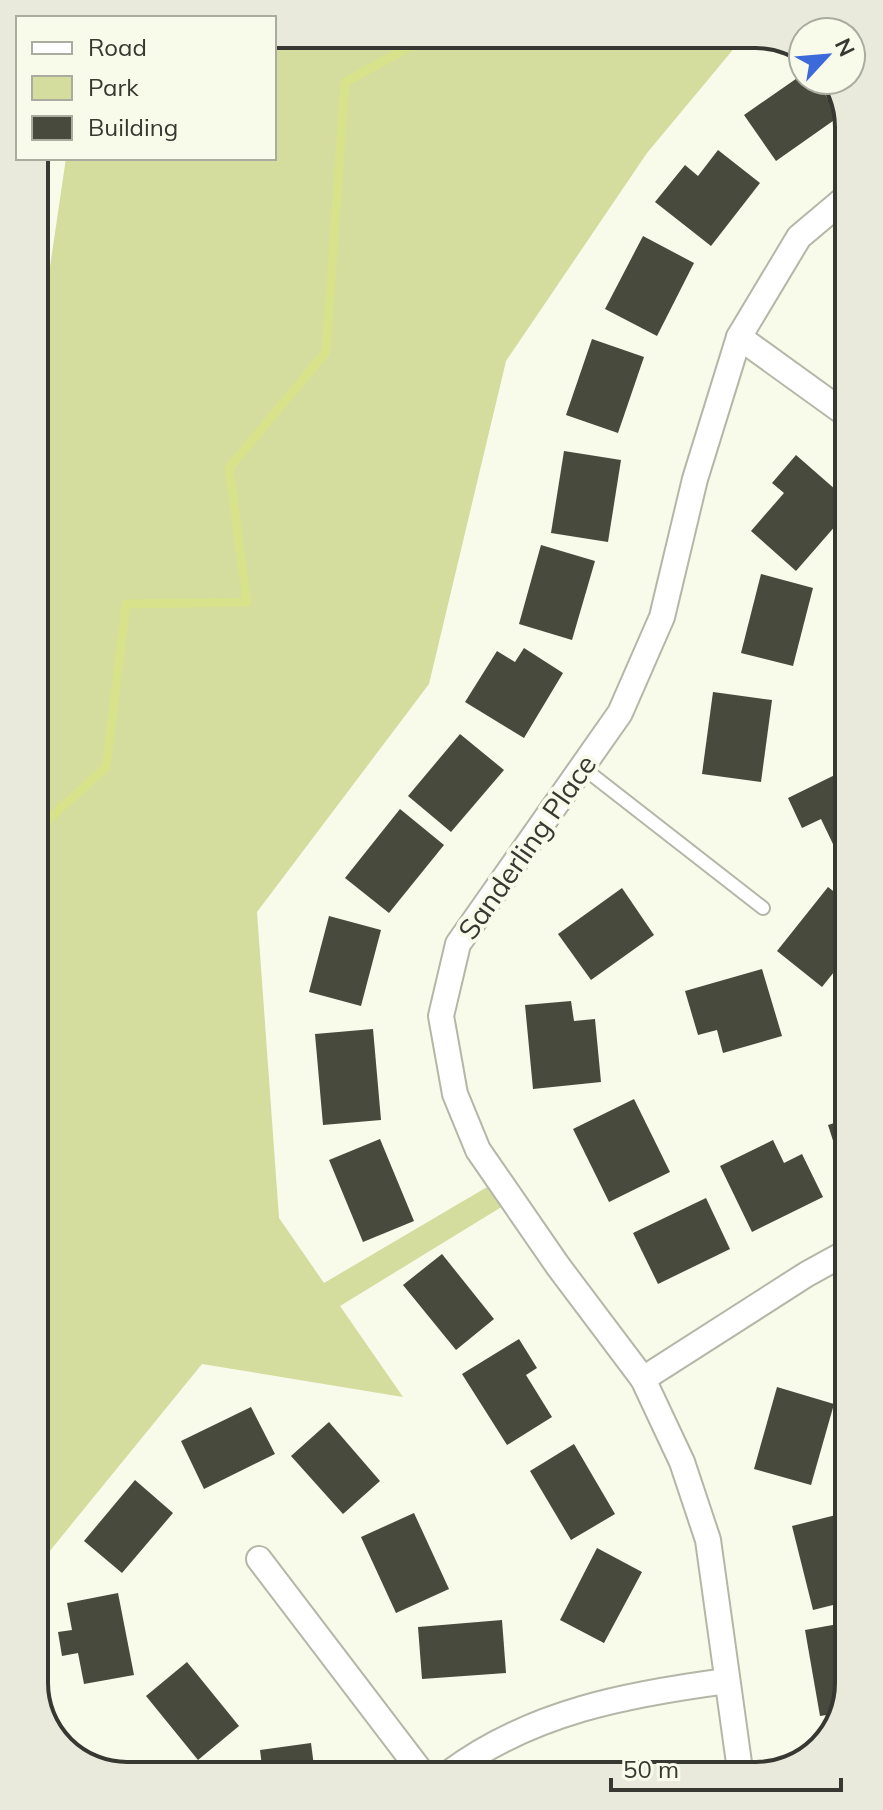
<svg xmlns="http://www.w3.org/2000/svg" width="883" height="1810" viewBox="0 0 883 1810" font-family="Mulish,sans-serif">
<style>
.green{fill:#d4dc9e}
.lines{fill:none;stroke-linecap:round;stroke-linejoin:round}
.stream{stroke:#d8e28b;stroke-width:9}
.building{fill:#474a3c}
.lane-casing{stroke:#b4b7a7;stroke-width:16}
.street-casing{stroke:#b4b7a7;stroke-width:28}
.lane{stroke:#fff;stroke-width:12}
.street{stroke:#fff;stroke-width:24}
.labels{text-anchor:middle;stroke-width:8;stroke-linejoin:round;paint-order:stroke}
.street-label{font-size:28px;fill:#373831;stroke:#f8faea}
.rim{fill:none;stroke:#373831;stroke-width:4}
</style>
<rect width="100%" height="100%" fill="#f8faea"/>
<path class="green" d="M 274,34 L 746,34 L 647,153 L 506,361 L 429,684 L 257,912 L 279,1218 L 324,1283 L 499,1180 L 513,1200 L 340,1306 L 403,1397 L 202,1364 L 40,1563 L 35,300 L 45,301 L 66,158 L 274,158 Z"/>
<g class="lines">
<path class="stream" d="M 37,830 L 106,767 L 126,604 L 247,602 L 229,468 L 326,352 L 345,82 L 433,34"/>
</g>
<g class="building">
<path d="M 803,74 L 803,80 L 815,80 L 840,116 L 776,161 L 744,115 Z"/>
<path d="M 718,150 L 760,183 L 711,246 L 655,202 L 685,165 L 698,176 Z"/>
<path d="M 643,236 L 694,263 L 657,336 L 605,309 Z"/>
<path d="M 592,339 L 644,357 L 618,433 L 566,415 Z"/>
<path d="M 564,451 L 621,460 L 608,542 L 551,533 Z"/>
<path d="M 796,455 L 844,497 L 844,516 L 796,571 L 751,531 L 784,493 L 772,483 Z"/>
<path d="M 541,545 L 595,561 L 572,640 L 519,624 Z"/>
<path d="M 761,574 L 813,588 L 793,666 L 741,653 Z"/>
<path d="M 524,648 L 563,673 L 524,738 L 465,702 L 497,651 L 515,662 Z"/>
<path d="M 713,692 L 772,700 L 761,782 L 702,774 Z"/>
<path d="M 460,734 L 504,770 L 451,832 L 408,796 Z"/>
<path d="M 845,770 L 845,864 L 843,865 L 821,819 L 802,828 L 788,798 Z"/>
<path d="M 400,809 L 444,845 L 389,913 L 345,878 Z"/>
<path d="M 828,887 L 846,901 L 846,957 L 822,987 L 777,951 Z"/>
<path d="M 622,888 L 654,935 L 591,980 L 558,934 Z"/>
<path d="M 329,916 L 381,930 L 361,1006 L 309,992 Z"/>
<path d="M 762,969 L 782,1036 L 723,1053 L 717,1030 L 698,1035 L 685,991 Z"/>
<path d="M 571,1001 L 574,1021 L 595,1019 L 601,1082 L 533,1089 L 525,1005 Z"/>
<path d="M 373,1029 L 381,1120 L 323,1125 L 315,1034 Z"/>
<path d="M 634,1099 L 670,1172 L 609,1202 L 573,1129 Z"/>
<path d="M 847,1119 L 847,1181 L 846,1181 L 828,1125 Z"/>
<path d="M 380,1139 L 414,1221 L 363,1242 L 329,1160 Z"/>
<path d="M 773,1140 L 784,1163 L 802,1154 L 823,1197 L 752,1232 L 720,1166 Z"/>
<path d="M 706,1198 L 730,1249 L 658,1284 L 633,1233 Z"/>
<path d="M 442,1254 L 494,1319 L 456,1350 L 403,1285 Z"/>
<path d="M 519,1339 L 537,1368 L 526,1375 L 552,1417 L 507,1445 L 462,1374 Z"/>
<path d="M 777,1387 L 834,1404 L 811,1485 L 754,1469 Z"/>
<path d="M 251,1407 L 275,1454 L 204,1489 L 181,1441 Z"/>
<path d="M 329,1422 L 380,1481 L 343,1514 L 291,1456 Z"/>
<path d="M 574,1444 L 615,1514 L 571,1540 L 530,1471 Z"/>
<path d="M 135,1480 L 173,1513 L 122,1573 L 84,1541 Z"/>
<path d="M 848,1512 L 849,1601 L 813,1610 L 792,1526 Z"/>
<path d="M 414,1513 L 449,1589 L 396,1613 L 361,1537 Z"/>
<path d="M 597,1548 L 642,1572 L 604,1643 L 560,1620 Z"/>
<path d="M 118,1593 L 134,1675 L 84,1684 L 78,1653 L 62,1656 L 58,1632 L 72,1630 L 67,1603 Z"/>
<path d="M 502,1620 L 506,1673 L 422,1679 L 418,1627 Z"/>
<path d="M 849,1622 L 849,1684 L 840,1713 L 820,1716 L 805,1630 Z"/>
<path d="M 187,1662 L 239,1726 L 198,1760 L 146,1696 Z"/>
<path d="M 311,1743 L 315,1774 L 263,1774 L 260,1750 Z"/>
</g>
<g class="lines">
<g class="lane-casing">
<path id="lane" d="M 582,767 L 763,908"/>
</g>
<g class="street-casing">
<g id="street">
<path d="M 739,337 L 843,412"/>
<path d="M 643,1379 L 807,1274 L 847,1252"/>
<path d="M 259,1559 L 422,1773"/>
<path d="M 740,1770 L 708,1540 L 682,1462 L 643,1379 L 558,1266 L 478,1150 L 455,1094 L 441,1016 L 458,944 L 620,713 L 662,617 L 695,479 L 739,337 L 799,237 L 843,200"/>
<path d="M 449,1773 C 531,1712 628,1694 727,1681"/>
</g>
</g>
<use href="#lane" class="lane"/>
<use href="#street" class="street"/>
</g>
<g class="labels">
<g class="street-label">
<text transform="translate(527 847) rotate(-55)" y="10">Sanderling Place</text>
</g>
</g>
<path d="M0 0H883V1810H0ZM127 48H756A79 79 0 0 1 835 127V1683A79 79 0 0 1 756 1762H127A79 79 0 0 1 48 1683V127A79 79 0 0 1 127 48Z" fill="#e9eadb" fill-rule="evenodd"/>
<path class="rim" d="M127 48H756A79 79 0 0 1 835 127V1683A79 79 0 0 1 756 1762H127A79 79 0 0 1 48 1683V127A79 79 0 0 1 127 48Z"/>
<rect x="16" y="16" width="260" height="144" fill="#f8faea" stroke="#abaca0" stroke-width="2"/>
<rect x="32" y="42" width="40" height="12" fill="#ffffff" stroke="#abaca0" stroke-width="2"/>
<text x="88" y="56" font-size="24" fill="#373831">Road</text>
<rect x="32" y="76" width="40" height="24" fill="#d4dc9e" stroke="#abaca0" stroke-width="2"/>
<text x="88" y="96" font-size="24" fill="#373831">Park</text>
<rect x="32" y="116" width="40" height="24" fill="#474a3c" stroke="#abaca0" stroke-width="2"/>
<text x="88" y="136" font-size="24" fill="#373831">Building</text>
<g transform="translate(827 56) rotate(64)"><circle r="38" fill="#f8faea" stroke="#abaca0" stroke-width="2"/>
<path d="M0-6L14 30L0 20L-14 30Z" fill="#3c6ada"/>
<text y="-12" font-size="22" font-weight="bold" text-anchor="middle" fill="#373831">N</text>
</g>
<path d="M611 1778v12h230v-12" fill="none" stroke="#373831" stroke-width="4"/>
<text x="623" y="1778" font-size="24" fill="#373831" stroke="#f8faea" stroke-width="6" paint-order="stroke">50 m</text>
</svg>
